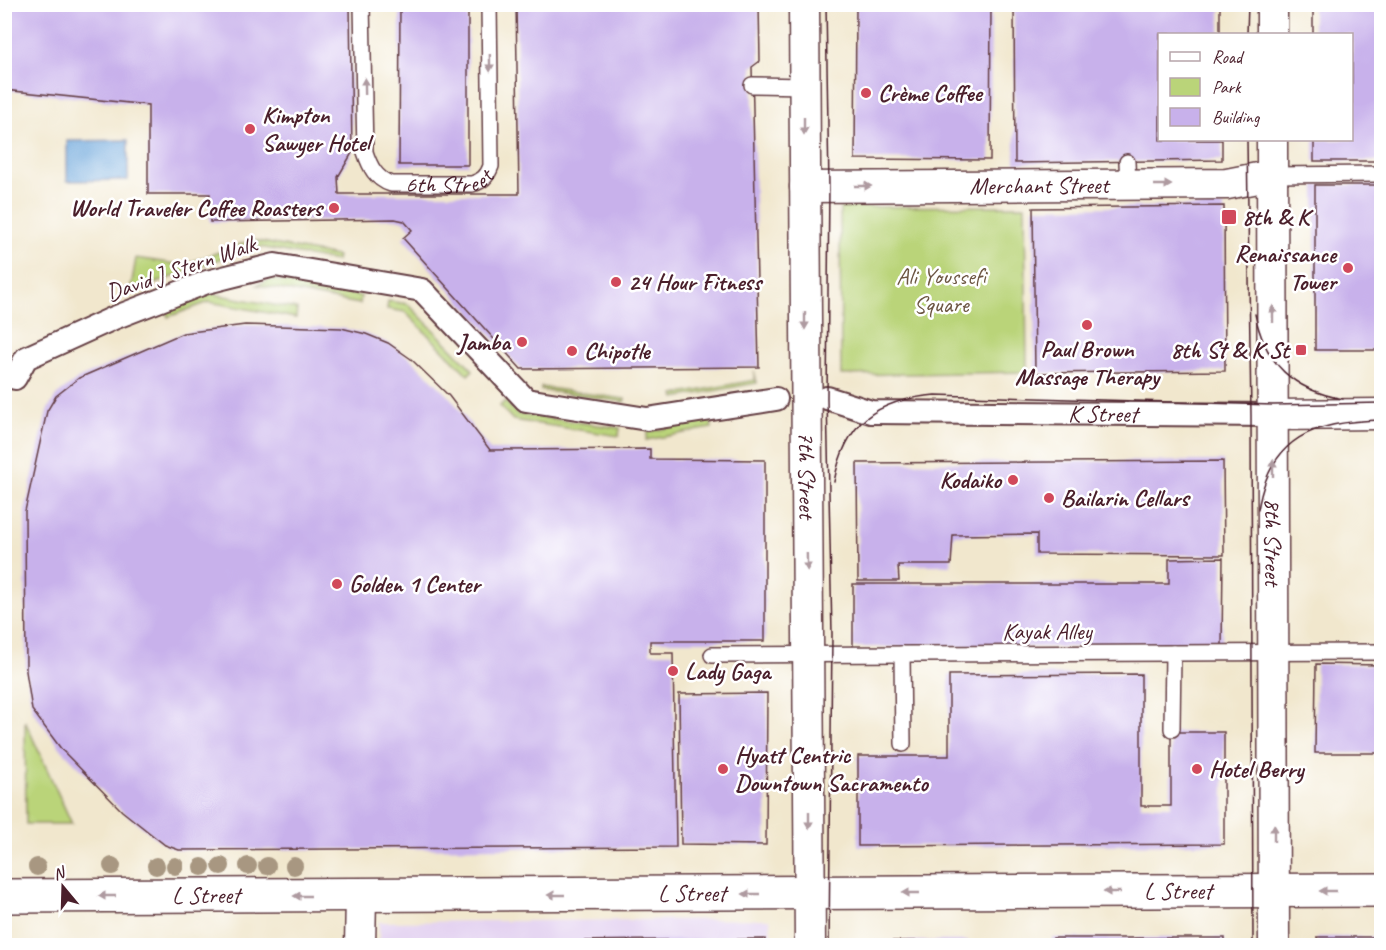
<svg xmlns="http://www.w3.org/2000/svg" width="1386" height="950" viewBox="0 0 1386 950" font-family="Caveat,sans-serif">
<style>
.built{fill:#e4d3f1}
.green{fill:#bad479;stroke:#827a52;stroke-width:1.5}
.water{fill:#6aa5da;stroke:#5a6282;stroke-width:1.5}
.building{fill:#c8b1eb}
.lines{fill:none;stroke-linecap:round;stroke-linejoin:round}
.service-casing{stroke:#633d43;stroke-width:18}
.pedestrian-casing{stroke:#633d43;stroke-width:26}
.minor-casing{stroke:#633d43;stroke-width:33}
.secondary-casing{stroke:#633d43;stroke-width:36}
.service{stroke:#fff;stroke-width:15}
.pedestrian{stroke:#fff;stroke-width:22}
.minor{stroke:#fff;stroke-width:30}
.secondary{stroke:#fff;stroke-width:33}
.tram{stroke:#4a1f2b;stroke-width:1.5}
.tree{fill:#a89781}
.oneway{fill:#ae9aa0}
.poi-dot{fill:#d1495b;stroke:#fff;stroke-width:2}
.labels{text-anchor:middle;stroke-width:5;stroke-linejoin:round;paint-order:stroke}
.poi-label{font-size:24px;font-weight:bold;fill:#4a1f2b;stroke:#fff;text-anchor:start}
.street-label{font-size:24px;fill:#4a1f2b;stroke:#fff}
.park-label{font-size:24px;fill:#6c5542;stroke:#fff}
</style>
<rect width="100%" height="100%" fill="#fff"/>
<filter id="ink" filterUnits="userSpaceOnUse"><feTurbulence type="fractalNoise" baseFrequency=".0167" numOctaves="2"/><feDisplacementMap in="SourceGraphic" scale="12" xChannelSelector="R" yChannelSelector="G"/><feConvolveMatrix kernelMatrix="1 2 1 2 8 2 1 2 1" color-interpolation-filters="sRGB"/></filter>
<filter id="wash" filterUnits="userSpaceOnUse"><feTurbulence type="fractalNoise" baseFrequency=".008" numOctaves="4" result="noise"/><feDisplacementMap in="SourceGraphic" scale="24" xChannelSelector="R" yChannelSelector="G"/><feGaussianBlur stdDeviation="1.35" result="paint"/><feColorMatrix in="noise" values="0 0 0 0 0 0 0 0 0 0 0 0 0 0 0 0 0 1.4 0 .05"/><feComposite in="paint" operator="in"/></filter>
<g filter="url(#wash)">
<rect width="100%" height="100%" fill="#f1e7cd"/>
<path class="built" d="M 770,919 L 771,945 L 379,945 L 379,922 Z"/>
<g class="green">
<path d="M 1025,206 L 1027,372 L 841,375 L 840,207 Z"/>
<path d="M 252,240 L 337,256 L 336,261 L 254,246 L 130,293 L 136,258 L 183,265 Z"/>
<path d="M 271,279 L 361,296 L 360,304 L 257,285 Z"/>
<path d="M 208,293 L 297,309 L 296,318 L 209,302 L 168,317 L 165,309 Z"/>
<path d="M 388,301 L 408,304 L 473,370 L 468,375 L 405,312 L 387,309 Z"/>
<path d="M 754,372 L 757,383 L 675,398 L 674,395 L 755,380 Z"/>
<path d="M 541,387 L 625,399 L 624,402 L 541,390 Z"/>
<path d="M 505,401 L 517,414 L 620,428 L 619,436 L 513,420 L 500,406 Z"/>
<path d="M 741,412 L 742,415 L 711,421 L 712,428 L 646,440 L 648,432 Z"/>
<path d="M 25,721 L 72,824 L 26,824 Z"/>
</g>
<path class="water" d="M 128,140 L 128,180 L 67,181 L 67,141 Z"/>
<g id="blocks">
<g class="building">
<path d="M 4,4 L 350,4 L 352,153 L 338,177 L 339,194 L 519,194 L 516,4 L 759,4 L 760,61 L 752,67 L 759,367 L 521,369 L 403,238 L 412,230 L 404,221 L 395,219 L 210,222 L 210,194 L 148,194 L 148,105 L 4,90 Z"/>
<path d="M 400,4 L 468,4 L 468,165 L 399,165 Z"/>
<path d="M 856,4 L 991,4 L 990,160 L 855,159 Z"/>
<path d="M 1014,4 L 1220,4 L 1220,34 L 1160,34 L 1160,140 L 1222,140 L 1222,160 L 1015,163 Z"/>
<path d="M 1313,4 L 1382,4 L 1382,161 L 1314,161 L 1314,140 L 1352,140 L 1352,34 L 1313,34 Z"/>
<rect x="1315" y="185" width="67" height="165"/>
<path d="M 1224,206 L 1225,371 L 1035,373 L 1033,208 Z"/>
<path d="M 245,325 L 341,328 L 366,334 L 388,343 L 411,359 L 449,396 L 490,450 L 650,449 L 650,459 L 765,460 L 765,641 L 650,641 L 650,653 L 673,653 L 676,847 L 179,850 L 165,845 L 122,811 L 62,750 L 32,710 L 26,671 L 25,511 L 47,411 L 56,396 L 79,378 L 183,333 Z"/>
<path d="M 1223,461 L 1224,555 L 1037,554 L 1037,534 L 953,535 L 951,565 L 898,565 L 899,581 L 858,581 L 857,463 Z"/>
<path d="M 1223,558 L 1222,647 L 853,647 L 853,584 L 1169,584 L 1169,559 Z"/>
<path d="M 1316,664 L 1382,665 L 1382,753 L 1315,753 Z"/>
<path d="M 1141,674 L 1141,806 L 1171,806 L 1171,732 L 1224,732 L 1224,844 L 858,846 L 858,756 L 949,756 L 949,675 Z"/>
<path d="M 767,693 L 766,845 L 681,844 L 679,694 Z"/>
<rect x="1317" y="937" width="65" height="8"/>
<rect x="1053" y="938" width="172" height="7"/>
<path d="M 765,939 L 765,945 L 570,945 L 570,941 Z"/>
<rect x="863" y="941" width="105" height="4"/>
<path d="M 522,942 L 522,945 L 411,945 L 411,943 Z"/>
</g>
</g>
</g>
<g filter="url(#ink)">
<use href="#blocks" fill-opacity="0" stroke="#633d43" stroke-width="1.5"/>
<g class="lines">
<g class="service-casing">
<g id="service">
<path id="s1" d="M 362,4 L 365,152 C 370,167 376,179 391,184 L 472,184 C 482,181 487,177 491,166 L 489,4"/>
<path d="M 752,85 L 804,86"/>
<path d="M 1127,162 L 1128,185"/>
<path d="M 1273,175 L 1382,174"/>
<path d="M 902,654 L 903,744"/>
<path d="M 712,655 L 1382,652"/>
<path d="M 1172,729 L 1173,653"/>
</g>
</g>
<g class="pedestrian-casing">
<g id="pedestrian">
<path d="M 4,375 L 15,378 L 26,358 L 114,318 L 207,282 L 275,265 L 422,290 L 526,400 L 647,419 L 776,399"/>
<path id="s2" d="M 827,398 L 871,412 L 1273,415"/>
</g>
</g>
<g class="minor-casing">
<g id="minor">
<path id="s3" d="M 804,4 L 810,946"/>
<path d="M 1272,4 L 1272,34"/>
<path id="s4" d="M 1272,140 L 1274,946"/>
<path id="s5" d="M 805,187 L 1227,184 L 1273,175"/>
<path d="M 1273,415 L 1382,414"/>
<path d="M 360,946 L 361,896"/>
</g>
</g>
<g class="secondary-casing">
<g id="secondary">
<path id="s6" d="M 4,896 L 1382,890"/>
</g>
</g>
<use href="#service" class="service"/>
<use href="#pedestrian" class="pedestrian"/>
<use href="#minor" class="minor"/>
<use href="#secondary" class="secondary"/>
<g class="tram">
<path d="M 826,4 L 829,187 L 827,398 L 832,634 L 829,946"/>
<path d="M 1247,34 L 1248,4"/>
<path d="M 1247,140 L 1251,415 L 1253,946"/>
<path d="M 1255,314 C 1265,364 1293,390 1343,399"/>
<path d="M 834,482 C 845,422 876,400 935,395 L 1273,405 L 1382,403"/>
<path d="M 1258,510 C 1270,436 1315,421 1382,420"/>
</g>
</g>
<g class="tree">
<circle cx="112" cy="866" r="9"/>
<circle cx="156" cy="866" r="9"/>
<circle cx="175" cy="866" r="9"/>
<circle cx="221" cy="866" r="9"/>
<circle cx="248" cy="866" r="9"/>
<circle cx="267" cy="866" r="9"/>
<circle cx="294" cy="866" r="9"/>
<circle cx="37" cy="867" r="9"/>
<circle cx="202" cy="867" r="9"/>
</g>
<defs><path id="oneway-solid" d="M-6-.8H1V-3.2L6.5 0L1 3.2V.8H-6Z" transform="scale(1.5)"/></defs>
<g class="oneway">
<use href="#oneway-solid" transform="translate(490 63) rotate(89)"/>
<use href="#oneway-solid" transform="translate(365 86) rotate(-91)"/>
<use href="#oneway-solid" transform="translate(804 126) rotate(90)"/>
<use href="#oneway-solid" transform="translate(1163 185)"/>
<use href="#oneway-solid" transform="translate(863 186)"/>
<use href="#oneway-solid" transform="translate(1273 314) rotate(-90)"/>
<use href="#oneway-solid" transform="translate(805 321) rotate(90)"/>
<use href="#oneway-solid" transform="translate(1273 468) rotate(-90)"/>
<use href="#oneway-solid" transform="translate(807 562) rotate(89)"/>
<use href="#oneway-solid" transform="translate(809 820) rotate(90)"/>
<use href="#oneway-solid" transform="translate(1274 833) rotate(-90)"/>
<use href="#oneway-solid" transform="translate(1328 891) rotate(180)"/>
<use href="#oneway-solid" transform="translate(1112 892) rotate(180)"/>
<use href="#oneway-solid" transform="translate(911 893) rotate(180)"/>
<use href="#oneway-solid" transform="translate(751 894) rotate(180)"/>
<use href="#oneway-solid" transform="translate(556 895) rotate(180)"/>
<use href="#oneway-solid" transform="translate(107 896) rotate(180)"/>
<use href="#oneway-solid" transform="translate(302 896) rotate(180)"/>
</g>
</g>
<g class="poi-dot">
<circle cx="866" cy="93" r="6"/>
<circle cx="250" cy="129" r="6"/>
<circle cx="334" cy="208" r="6"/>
<rect x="1221" y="209" width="16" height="16" rx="3"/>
<circle cx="1348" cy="268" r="6"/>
<circle cx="616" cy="282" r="6"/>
<circle cx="1087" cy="325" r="6"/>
<circle cx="522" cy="342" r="6"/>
<rect x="1295" y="344" width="12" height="12" rx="3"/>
<circle cx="572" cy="351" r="6"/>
<circle cx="1013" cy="480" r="6"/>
<circle cx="1049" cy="498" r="6"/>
<circle cx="337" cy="584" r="6"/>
<circle cx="673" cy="671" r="6"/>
<circle cx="723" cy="769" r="6"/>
<circle cx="1197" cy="769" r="6"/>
</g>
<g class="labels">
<g class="poi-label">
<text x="878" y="101">Crème Coffee</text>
<text x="262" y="123">Kimpton<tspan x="262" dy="28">Sawyer Hotel</tspan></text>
<text x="322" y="216" text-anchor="end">World Traveler Coffee Roasters</text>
<text x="1242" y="225">8th &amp; K</text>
<text x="1336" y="262" text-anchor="end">Renaissance<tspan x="1336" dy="28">Tower</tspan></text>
<text x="628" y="290">24 Hour Fitness</text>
<text x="510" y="350" text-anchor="end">Jamba</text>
<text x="1087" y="357" text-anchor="middle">Paul Brown<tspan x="1087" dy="28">Massage Therapy</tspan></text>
<text x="1289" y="358" text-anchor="end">8th St &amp; K St</text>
<text x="584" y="359">Chipotle</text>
<text x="1001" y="488" text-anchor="end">Kodaiko</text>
<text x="1061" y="506">Bailarin Cellars</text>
<text x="349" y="592">Golden 1 Center</text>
<text x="685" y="679">Lady Gaga</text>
<text x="735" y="763">Hyatt Centric<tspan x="735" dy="28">Downtown Sacramento</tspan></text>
<text x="1209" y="777">Hotel Berry</text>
</g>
<g class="street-label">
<text dy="8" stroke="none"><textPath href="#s1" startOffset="249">6th Street</textPath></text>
<text dy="8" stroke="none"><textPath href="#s5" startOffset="234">Merchant Street</textPath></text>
<text transform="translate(181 268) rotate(-19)" y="8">David J Stern Walk</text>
<text dy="8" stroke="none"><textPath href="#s2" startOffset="278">K Street</textPath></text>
<text dy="8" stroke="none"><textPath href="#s3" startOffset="471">7th Street</textPath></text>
<text dy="8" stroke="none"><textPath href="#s4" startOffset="402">8th Street</textPath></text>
<text x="1047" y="639">Kayak Alley</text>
<text dy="8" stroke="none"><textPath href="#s6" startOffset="1174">L Street</textPath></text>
<text dy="8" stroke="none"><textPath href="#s6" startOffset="688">L Street</textPath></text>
<text dy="8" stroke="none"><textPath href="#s6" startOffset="202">L Street</textPath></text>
</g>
<g class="park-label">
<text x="941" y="284">Ali Youssefi<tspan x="941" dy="28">Square</tspan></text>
</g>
</g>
<rect width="1386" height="950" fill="none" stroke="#fff" stroke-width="24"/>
<rect x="1158" y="33" width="195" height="108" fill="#ffffff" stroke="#b7a5aa" stroke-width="1.5"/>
<rect x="1170" y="52" width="30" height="9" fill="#ffffff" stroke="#b7a5aa" stroke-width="1.5"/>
<text x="1212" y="63" font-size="18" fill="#4a1f2b">Road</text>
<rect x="1170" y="78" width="30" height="18" fill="#bad479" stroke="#b7a5aa" stroke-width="1.5"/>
<text x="1212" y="93" font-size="18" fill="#4a1f2b">Park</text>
<rect x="1170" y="108" width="30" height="18" fill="#c8b1eb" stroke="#b7a5aa" stroke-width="1.5"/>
<text x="1212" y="123" font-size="18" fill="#4a1f2b">Building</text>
<g transform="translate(63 887) rotate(341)" stroke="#ffffff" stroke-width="4.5" paint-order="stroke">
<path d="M0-4.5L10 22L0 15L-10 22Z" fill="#4a1f2b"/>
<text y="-9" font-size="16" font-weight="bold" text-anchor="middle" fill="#4a1f2b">N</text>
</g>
</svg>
